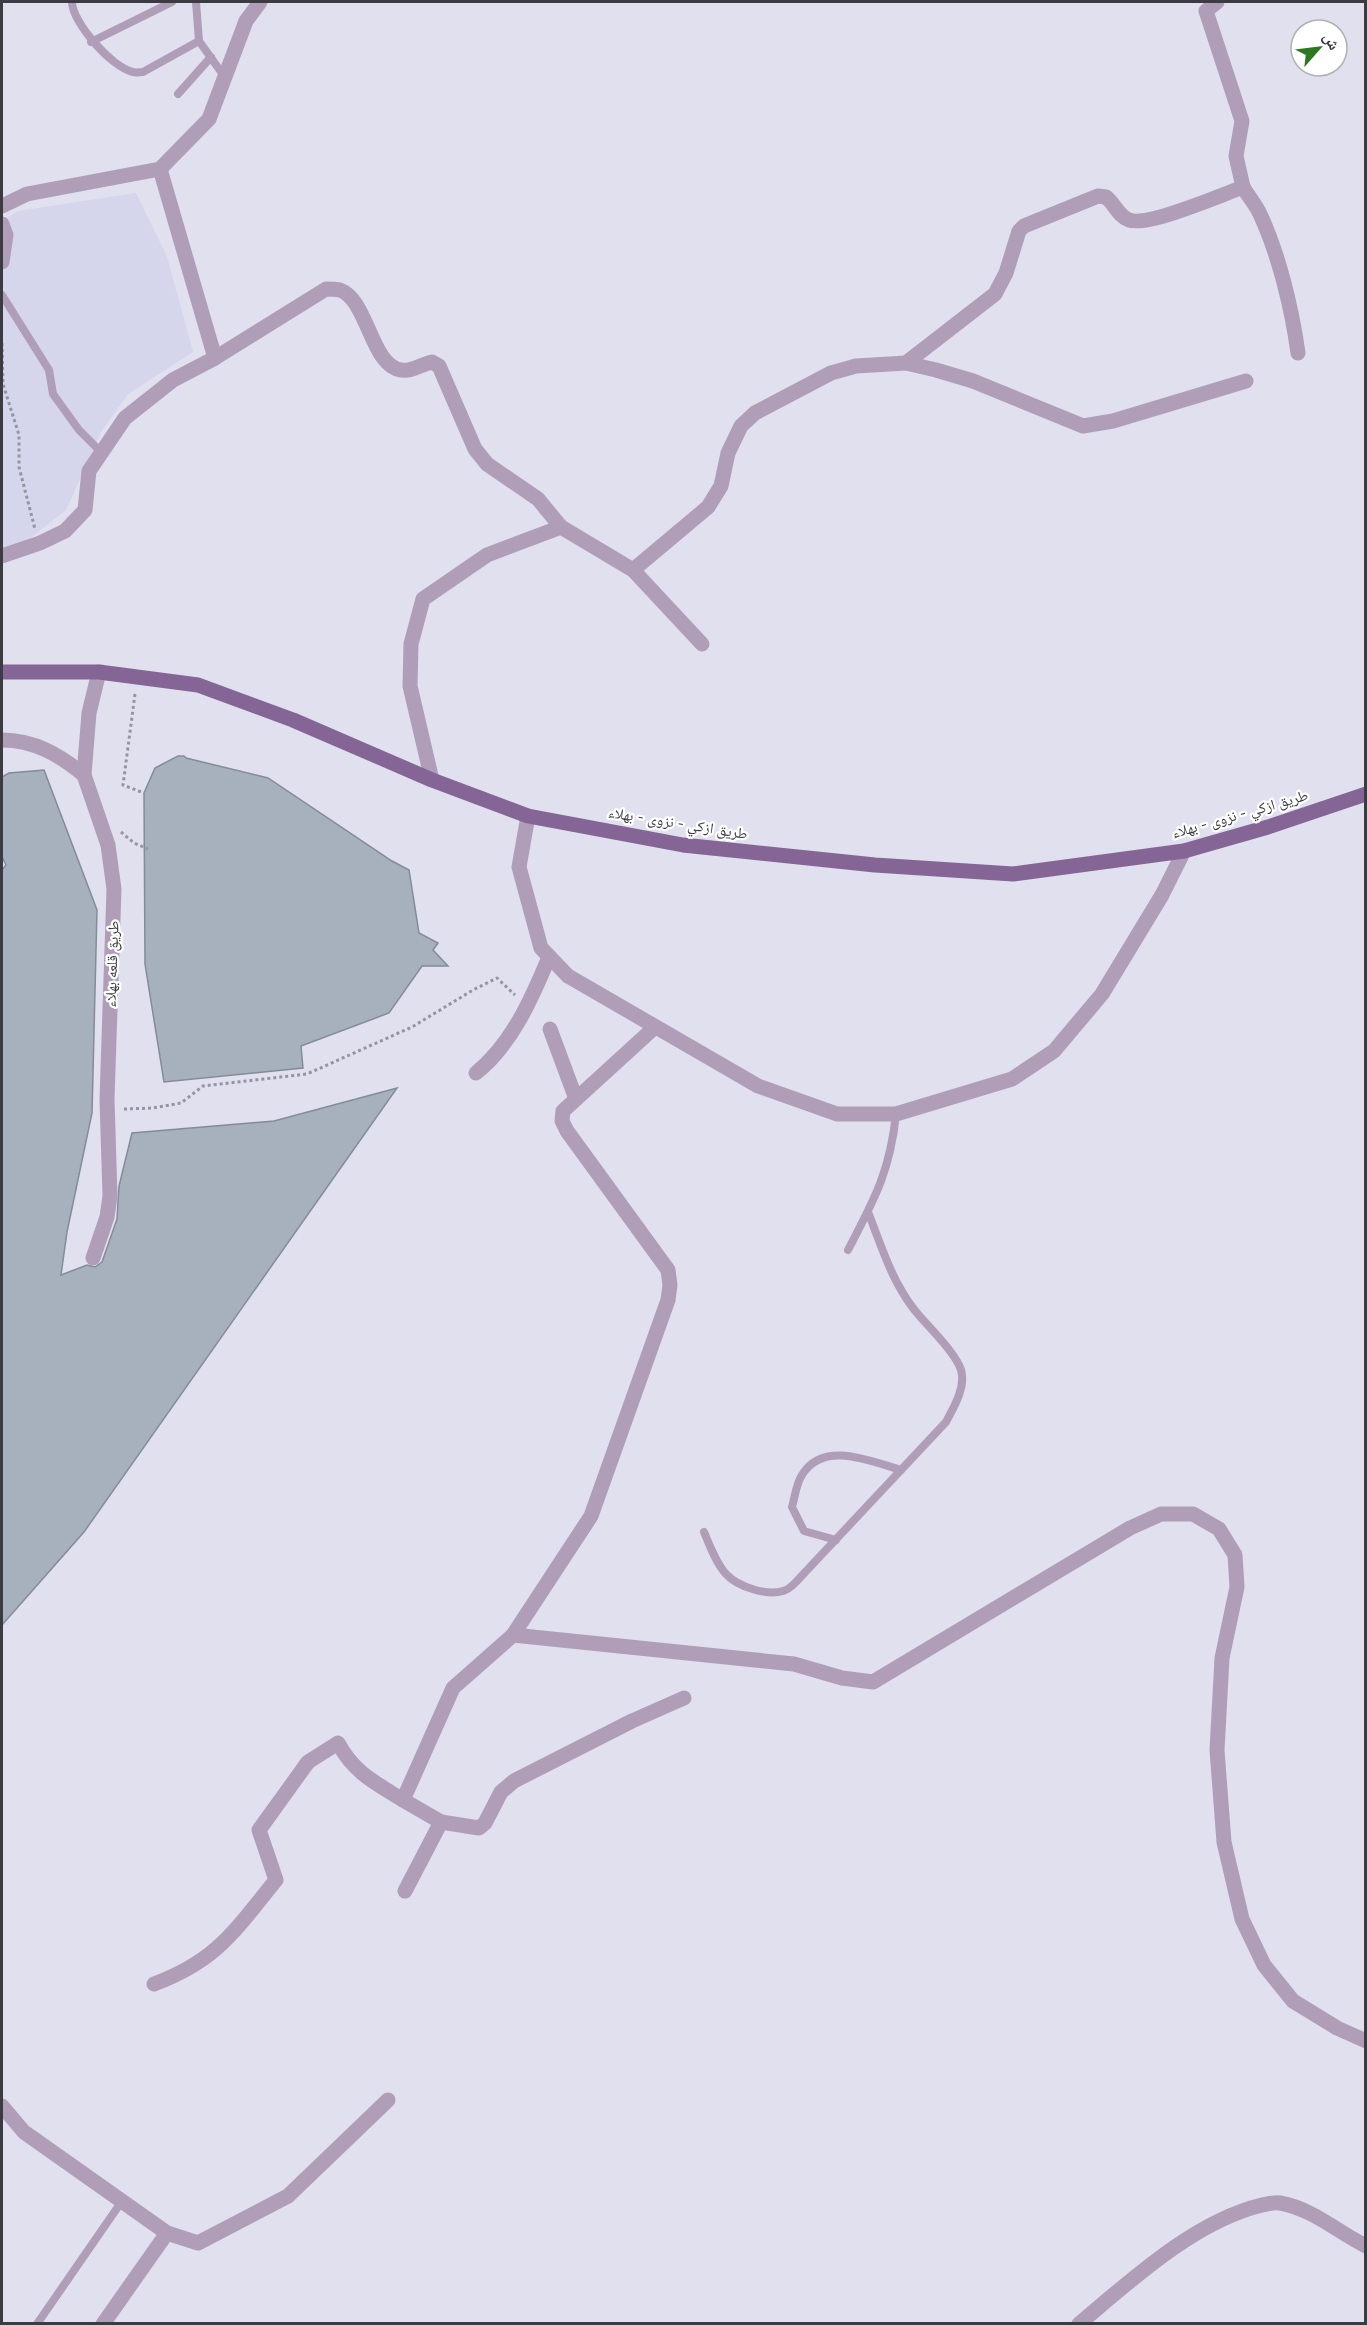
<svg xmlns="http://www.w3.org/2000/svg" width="1367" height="2325" viewBox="0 0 1367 2325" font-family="'Roboto Serif','Noto Naskh Arabic',serif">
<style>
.built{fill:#d5d5eb}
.building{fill:#a7b0bd;stroke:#838c98;stroke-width:1.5}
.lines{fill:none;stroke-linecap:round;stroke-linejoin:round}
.path{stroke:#9595a0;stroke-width:3;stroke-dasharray:3 3;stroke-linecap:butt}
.lane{stroke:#b09eb9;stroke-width:8}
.street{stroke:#b09eb9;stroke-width:15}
.primary{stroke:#856595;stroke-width:15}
.labels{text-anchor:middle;stroke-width:4.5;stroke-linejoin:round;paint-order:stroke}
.street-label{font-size:15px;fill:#3b3b41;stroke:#fff}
</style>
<rect width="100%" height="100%" fill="#e0e0ef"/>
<path class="built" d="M 136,193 L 167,257 L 193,352 L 128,394 L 101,432 L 66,510 L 20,546 L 2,550 L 2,221 L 18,211 Z"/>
<g class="building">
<path d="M 178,756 L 184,756 L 186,758 L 268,778 L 392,861 L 409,870 L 419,933 L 438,943 L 433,950 L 448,966 L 422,966 L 389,1013 L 301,1046 L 303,1068 L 164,1082 L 145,964 L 144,793 L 155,768 Z"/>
<path d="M 44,770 L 97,910 L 92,1113 L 67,1232 L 61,1275 L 87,1265 L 95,1267 L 102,1262 L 117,1219 L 119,1186 L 132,1133 L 274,1121 L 397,1088 L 84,1532 L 2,1625 L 2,870 L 6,865 L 2,857 L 2,777 L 9,773 Z"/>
</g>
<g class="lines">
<g class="path">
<path d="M 2,343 L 3,384 L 19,435 L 19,467 L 35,529"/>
<path d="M 135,694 L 123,785 L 144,793"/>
<path d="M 121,832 L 134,843 L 148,849"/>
<path d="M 124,1109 L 153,1108 L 181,1103 L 203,1086 L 307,1074 L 412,1027 L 473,990 L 497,978 L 515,995"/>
</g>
<g class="lane">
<path d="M 72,2 C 72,22 112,68 133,72 C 136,73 139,72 143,72 L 199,41"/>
<path d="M 196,2 L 199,41 L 224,76"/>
<path d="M 91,42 L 172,2"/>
<path d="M 178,94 L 211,57"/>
<path d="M 2,295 L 49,370 L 53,394 L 79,430 L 102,453"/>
<path d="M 848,1250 C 874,1200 890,1172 896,1114"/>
<path d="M 704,1532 C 710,1546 716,1563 726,1574 C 738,1587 767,1596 783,1591 C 788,1590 792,1586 795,1583 L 946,1422 C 954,1407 966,1387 961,1370 C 955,1351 925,1324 913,1308 C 891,1279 881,1245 868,1212"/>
<path d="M 836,1540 L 804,1531 L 792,1507 C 795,1497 796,1484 802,1475 C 823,1440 870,1461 901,1470"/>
<path d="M 37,2324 L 122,2201"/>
</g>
<g class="street">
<path d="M 160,169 L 215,358"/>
<path d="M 1243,187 C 1248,196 1256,205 1260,214 C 1279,255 1292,309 1298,353"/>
<path d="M 2,206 L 27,194 L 160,169 L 209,119 L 246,21 L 260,2"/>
<path d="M 2,224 L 6,235 L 2,262"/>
<path d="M 906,363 L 936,370 L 973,381 L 1083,426 L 1113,421 L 1246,381"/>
<path d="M 2,556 L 40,543 L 65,531 L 85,510 L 89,471 L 125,418 L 173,380 L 215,358 L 326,289 C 331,289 336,289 340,290 C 368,300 371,366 401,370 C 411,372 422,364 432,362 L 439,366 L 475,449 L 487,464 L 538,499 L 561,527"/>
<path d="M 633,570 L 702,644"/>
<path d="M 2,740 C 34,740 60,755 84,775"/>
<path d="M 432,780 L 410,686 L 411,644 L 423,599 L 487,555 L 561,527 L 633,570 L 708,507 L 721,486 L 728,453 L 741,426 L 755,413 L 831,373 L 856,366 L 906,363 L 995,294 L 1006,273 L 1019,231 L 1024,226 L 1098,196 L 1106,197 C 1115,204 1118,216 1129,220 C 1147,227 1222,195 1243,187 L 1236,156 L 1242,121 L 1206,11 L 1217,2"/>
<path d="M 528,816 L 519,867 L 541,948 L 568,976 L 758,1086 L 837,1114 L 896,1114 L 1012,1079 L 1054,1051 L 1102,994 L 1162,895 L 1184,851"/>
<path d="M 550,1029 L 576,1099"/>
<path d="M 476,1073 C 512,1044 532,998 549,957"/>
<path d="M 93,1258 L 107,1217 L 110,1196 L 107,1099 L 114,889 L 108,845 L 84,775 L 89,713 L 99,672"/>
<path d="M 513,1635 L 794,1664 L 842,1678 L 873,1682 L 1130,1528 L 1161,1514 L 1193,1514 L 1219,1529 L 1235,1555 L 1237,1587 L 1222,1658 L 1217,1750 L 1224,1842 L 1242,1919 L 1264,1965 L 1293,2001 L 1337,2028 L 1366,2041"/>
<path d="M 441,1822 L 479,1828 L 485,1823 L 501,1792 L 514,1781 L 632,1721 L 684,1698"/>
<path d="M 405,1891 L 441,1822 L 403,1800 L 453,1688 L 513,1635 L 591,1516 L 668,1300 L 670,1285 L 668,1270 L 567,1131 L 562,1121 L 563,1111 L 655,1027"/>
<path d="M 154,1984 C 218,1960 235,1930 276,1880 L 259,1830 L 308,1762 L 338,1743 C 354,1773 376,1783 403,1800"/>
<path d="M 2,2106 L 24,2132 L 167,2233 L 198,2243 L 288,2196 L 388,2100"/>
<path d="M 103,2324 L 167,2233"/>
<path d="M 1079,2324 C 1131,2280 1195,2221 1262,2205 C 1268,2204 1274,2202 1280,2203 C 1313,2209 1336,2231 1366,2246"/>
</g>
<path class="primary" d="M 2,672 L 99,672 L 198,685 L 293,720 L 432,780 L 528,816 L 683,845 L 875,865 L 1013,874 L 1184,851 L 1268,827 L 1366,794"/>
</g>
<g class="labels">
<g class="street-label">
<text transform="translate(1240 814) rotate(-16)" y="5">طريق ازكي - نزوى - بهلاء</text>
<text transform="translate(678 823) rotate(9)" y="5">طريق ازكي - نزوى - بهلاء</text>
<text transform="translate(112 964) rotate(-88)" y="5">طريق قلعه بهلاء</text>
</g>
</g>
<rect width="1367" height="2325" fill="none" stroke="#3b3b41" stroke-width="6"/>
<g transform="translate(1319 48) rotate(62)"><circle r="28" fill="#ffffff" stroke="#b1b1b3" stroke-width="1.5"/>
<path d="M0-4.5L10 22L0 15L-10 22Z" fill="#2d781e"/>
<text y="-9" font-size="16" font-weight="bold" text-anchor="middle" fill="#3b3b41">ش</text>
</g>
</svg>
